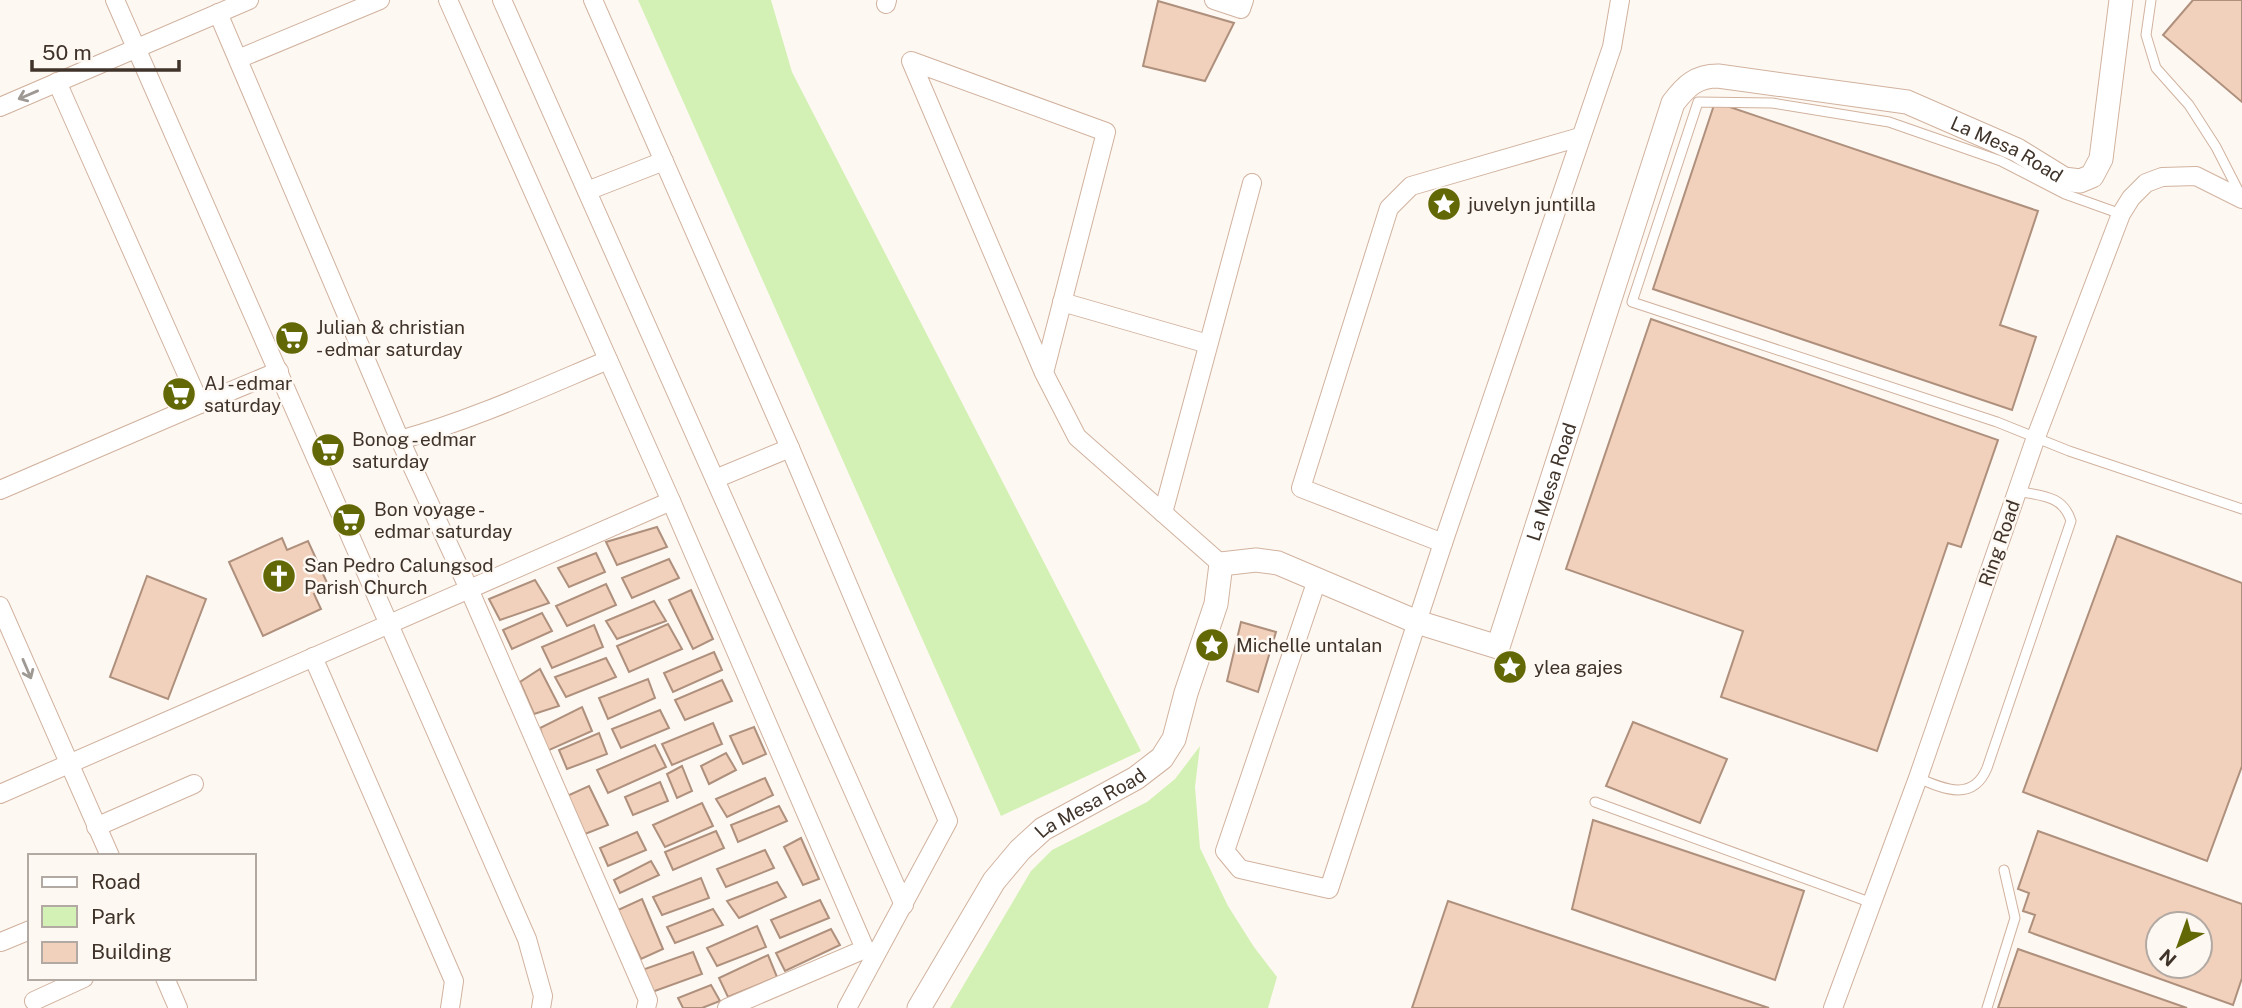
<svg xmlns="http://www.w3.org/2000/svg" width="2242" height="1008" viewBox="0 0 2242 1008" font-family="'Public Sans',sans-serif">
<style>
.green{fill:#d4f1b5}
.building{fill:#f1d1bc;stroke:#ae907d;stroke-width:2;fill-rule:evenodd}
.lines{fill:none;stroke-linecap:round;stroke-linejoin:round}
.service-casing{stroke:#d1b29e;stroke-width:11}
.minor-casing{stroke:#d1b29e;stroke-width:20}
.tertiary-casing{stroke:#d1b29e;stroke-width:25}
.service{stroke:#fff;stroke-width:9}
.minor{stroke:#fff;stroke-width:18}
.tertiary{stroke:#fff;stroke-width:23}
.oneway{stroke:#9f9994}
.labels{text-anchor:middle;stroke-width:5;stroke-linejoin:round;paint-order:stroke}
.street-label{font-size:19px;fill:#3f332a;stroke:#fef8f3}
.poi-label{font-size:19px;fill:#3f332a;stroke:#fef8f3;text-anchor:start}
</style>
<rect width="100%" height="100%" fill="#fef8f3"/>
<g class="green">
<path d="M 638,0 L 771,0 L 792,72 L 1141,751 L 1001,816 Z"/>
<path d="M 1200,746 L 1195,787 L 1200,848 L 1228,906 L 1254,947 L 1277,977 L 1268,1008 L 950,1008 L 1031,871 L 1052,850 L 1147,802 L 1175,779 Z"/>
</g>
<g class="building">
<path d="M 2193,0 L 2242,0 L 2242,102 L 2163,35 Z"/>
<path d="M 1158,1 L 1234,23 L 1205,81 L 1143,66 Z"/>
<path d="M 1715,102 L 2038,211 L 2000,325 L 2036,337 L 2012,410 L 1653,289 Z"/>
<path d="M 1651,319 L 1998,440 L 1961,547 L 1948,543 L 1877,751 L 1721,697 L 1743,631 L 1566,569 Z"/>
<path d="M 657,527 L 667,547 L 617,565 L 606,542 Z"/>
<path d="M 2117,536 L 2242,583 L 2242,766 L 2207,861 L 2023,792 Z"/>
<path d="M 282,538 L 287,550 L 308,541 L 329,587 L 314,594 L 321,609 L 263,636 L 229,562 Z"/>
<path d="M 596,553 L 605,572 L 569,587 L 558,568 Z"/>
<path d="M 669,559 L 679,578 L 632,598 L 622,578 Z"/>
<path d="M 147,576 L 206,599 L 168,699 L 110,677 Z"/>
<path d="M 535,580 L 549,603 L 500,620 L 489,599 Z"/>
<path d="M 606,584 L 616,605 L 567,626 L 556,606 Z"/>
<path d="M 691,590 L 713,639 L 693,649 L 669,600 Z"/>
<path d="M 654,601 L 666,621 L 617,639 L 606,621 Z"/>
<path d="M 542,613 L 552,631 L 512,649 L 503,630 Z"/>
<path d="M 1241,622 L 1276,632 L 1258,692 L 1227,681 Z"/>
<path d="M 668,624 L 682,649 L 629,672 L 617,646 Z"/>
<path d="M 594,625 L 603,647 L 552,668 L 542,647 Z"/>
<path d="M 714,652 L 722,670 L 673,692 L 664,673 Z"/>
<path d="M 606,658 L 616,677 L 566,697 L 555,677 Z"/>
<path d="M 540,669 L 559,706 L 534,714 L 520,682 Z"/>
<path d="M 648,679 L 655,698 L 608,719 L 599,698 Z"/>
<path d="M 722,680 L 732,701 L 685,720 L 675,700 Z"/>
<path d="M 582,707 L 592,731 L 547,751 L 540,728 Z"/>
<path d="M 660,710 L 669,728 L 621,748 L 612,729 Z"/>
<path d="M 1633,722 L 1727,759 L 1700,823 L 1606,786 Z"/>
<path d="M 713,723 L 722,744 L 672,765 L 662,744 Z"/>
<path d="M 754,727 L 766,754 L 743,764 L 730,736 Z"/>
<path d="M 599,733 L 607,754 L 567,769 L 559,750 Z"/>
<path d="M 655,745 L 666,767 L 608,793 L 597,770 Z"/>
<path d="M 726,753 L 736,770 L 709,784 L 701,766 Z"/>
<path d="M 682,766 L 692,791 L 677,798 L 667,774 Z"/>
<path d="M 765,778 L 773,795 L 727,817 L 716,799 Z"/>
<path d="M 660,782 L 668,801 L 633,815 L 625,797 Z"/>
<path d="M 589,786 L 608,825 L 585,834 L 567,796 Z"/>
<path d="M 702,803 L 713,826 L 665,847 L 653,825 Z"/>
<path d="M 779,806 L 787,821 L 738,842 L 731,825 Z"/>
<path d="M 1593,820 L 1804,891 L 1775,980 L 1572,909 Z"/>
<path d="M 716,831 L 724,848 L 673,870 L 665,852 Z"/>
<path d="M 2038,831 L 2242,904 L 2242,978 L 2233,1005 L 2029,932 L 2035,915 L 2023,911 L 2029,893 L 2018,889 ZM 2158,924 L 2200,924 L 2200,966 L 2158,966 Z"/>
<path d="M 637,832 L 646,850 L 608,866 L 600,848 Z"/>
<path d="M 801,838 L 819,879 L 803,885 L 784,847 Z"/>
<path d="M 765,850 L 774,868 L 726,887 L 717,869 Z"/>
<path d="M 651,861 L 659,875 L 620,893 L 614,880 Z"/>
<path d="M 701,878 L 709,898 L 662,915 L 653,897 Z"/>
<path d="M 777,882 L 786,897 L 739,918 L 727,901 Z"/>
<path d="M 642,899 L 663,949 L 641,959 L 618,910 Z"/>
<path d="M 820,900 L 829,918 L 780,938 L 771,920 Z"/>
<path d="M 1448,901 L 1769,1008 L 1412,1008 Z"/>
<path d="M 713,909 L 723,925 L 675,943 L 667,927 Z"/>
<path d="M 757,926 L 766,947 L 717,966 L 707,948 Z"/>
<path d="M 831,929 L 840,945 L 785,971 L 776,953 Z"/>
<path d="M 2018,949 L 2187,1008 L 1998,1008 Z"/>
<path d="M 693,952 L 702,974 L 652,992 L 642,970 Z"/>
<path d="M 768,955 L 777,977 L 728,997 L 719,978 Z"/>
<path d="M 711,985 L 720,1001 L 702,1008 L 683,1008 L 678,998 Z"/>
</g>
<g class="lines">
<g class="service-casing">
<g id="service">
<path d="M 2151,0 L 2146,35 L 2156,68 L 2189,105 L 2216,147 L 2241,196"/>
<path d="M 2121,214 L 2065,194 L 2001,161 L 1889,122 L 1772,103 L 1698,102 L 1632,302 L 1997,422 L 2069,451 L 2242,509"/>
<path d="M 1918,778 C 1944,789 1973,802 1987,768 L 2071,521 C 2063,495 2041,496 2017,491"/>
<path d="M 1595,802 L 1872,903"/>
<path d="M 1987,1008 L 2015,918 L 2004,870"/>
</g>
</g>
<g class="minor-casing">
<g id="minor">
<path d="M 115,0 L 527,939 L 543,996 L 541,1008"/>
<path d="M 448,0 L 671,501 L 865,949 L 727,1008"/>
<path d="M 502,0 L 904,905"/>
<path d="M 593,0 L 790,448 L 948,821 L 847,1008"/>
<path d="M 1214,0 L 1241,9 L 1244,0"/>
<path d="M 886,4 L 887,0"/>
<path d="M 218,13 L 400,440 L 469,589 L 648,1000 L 646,1008"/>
<path d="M 238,59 L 380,0"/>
<path d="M 57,82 L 200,404 L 279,371"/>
<path d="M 0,107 L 249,0"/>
<path d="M 587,191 L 664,161"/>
<path d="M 1062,302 L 1208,344"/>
<path d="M 1044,373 L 1106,132 L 911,61 L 1044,373 L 1077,437 L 1221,564"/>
<path d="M 400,440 C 472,420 539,389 608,360"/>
<path d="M 715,479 L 790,448"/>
<path d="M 0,490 L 200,404"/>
<path d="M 1163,513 L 1252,183"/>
<path d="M 1443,543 L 1301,488 L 1389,208 L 1411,186 L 1580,137"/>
<path d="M 1317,580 L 1225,851 L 1240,869 L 1329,889 L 1443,543 L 1612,47 L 1620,0"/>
<path d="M 0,606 L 110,856"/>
<path d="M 313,657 L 454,981 L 450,1008"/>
<path d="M 0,794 L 671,501"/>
<path d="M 96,827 L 194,784"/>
<path d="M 1,942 L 30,930"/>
<path d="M 165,978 L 178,1008"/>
<path d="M 34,1001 L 84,978"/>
<path d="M 1833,1008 L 1918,778 L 2036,437 L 2121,214 L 2131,198 L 2146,183 L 2162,177 L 2196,176 L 2242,199"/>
</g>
</g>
<g class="tertiary-casing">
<g id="tertiary">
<path id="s1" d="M 919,1008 L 994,881 L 1020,850 L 1043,829 L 1136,778 L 1162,758 L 1174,739 L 1186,693 L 1216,604 L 1221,564 L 1256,560 L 1278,563 L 1417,622 L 1498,647 L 1673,103 C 1686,86 1696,76 1718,76 L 1907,102 L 2017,150 L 2064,179 L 2080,181 L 2092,176 L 2101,159 L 2121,0"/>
</g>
</g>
<use href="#service" class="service"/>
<use href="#minor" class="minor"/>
<use href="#tertiary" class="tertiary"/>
</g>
<defs><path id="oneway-shaft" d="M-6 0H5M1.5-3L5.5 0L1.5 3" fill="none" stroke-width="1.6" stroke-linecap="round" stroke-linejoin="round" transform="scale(1.75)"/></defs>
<g class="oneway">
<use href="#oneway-shaft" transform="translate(28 95) rotate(157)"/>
<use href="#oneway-shaft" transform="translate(27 669) rotate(67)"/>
</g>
<defs>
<g id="sight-disc" transform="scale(1.75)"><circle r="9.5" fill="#636807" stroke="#fef8f3"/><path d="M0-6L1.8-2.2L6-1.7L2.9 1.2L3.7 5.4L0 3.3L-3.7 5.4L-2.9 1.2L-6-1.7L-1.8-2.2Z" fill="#fff"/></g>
<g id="supermarket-disc" transform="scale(1.75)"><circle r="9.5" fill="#636807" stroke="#fef8f3"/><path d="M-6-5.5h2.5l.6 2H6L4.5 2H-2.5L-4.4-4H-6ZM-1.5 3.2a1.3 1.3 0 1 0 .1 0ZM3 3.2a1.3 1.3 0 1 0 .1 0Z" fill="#fff"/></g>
<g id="church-disc" transform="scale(1.75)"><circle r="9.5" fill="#636807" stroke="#fef8f3"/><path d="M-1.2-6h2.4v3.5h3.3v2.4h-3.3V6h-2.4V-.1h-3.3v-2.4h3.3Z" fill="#fff"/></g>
</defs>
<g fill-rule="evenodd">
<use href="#sight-disc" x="1444" y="204"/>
<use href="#supermarket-disc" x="292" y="338"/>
<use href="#supermarket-disc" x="179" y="394"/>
<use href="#supermarket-disc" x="328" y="450"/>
<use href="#supermarket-disc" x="349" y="520"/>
<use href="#church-disc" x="279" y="576"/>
<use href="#sight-disc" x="1212" y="645"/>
<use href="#sight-disc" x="1510" y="667"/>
</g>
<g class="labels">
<g class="street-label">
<text dy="7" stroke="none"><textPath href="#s1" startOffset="1783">La Mesa Road</textPath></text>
<text dy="7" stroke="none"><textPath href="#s1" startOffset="1029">La Mesa Road</textPath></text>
<text transform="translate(1999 543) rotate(-71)" y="7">Ring Road</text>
<text dy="7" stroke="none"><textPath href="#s1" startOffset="273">La Mesa Road</textPath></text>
</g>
<g class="poi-label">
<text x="1468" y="211">juvelyn juntilla</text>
<text x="316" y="334">Julian &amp; christian<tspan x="316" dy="22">- edmar saturday</tspan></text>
<text x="204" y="390">AJ - edmar<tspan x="204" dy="22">saturday</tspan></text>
<text x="352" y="446">Bonog - edmar<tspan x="352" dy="22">saturday</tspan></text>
<text x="374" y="516">Bon voyage -<tspan x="374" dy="22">edmar saturday</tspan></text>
<text x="304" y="572">San Pedro Calungsod<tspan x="304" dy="22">Parish Church</tspan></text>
<text x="1236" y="652">Michelle untalan</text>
<text x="1534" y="674">ylea gajes</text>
</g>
</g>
<rect x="28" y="854" width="228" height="126" fill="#fef8f3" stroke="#b2a9a3" stroke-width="2"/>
<rect x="42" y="877" width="35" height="10" fill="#ffffff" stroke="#b2a9a3" stroke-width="2"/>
<text x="91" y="889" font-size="21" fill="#3f332a">Road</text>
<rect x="42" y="906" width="35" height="21" fill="#d4f1b5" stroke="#b2a9a3" stroke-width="2"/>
<text x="91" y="924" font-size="21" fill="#3f332a">Park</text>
<rect x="42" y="942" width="35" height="21" fill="#f1d1bc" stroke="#b2a9a3" stroke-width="2"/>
<text x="91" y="959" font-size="21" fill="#3f332a">Building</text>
<g transform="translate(2179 945) rotate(221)"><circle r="33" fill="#fef8f3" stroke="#b2a9a3" stroke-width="2"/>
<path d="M0-5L12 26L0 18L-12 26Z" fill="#636807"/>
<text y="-10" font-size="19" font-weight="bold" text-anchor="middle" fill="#3f332a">N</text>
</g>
<path d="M32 60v10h147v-10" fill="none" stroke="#3f332a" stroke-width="3.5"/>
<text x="42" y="60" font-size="21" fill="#3f332a" stroke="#fef8f3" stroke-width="5" paint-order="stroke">50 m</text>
</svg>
